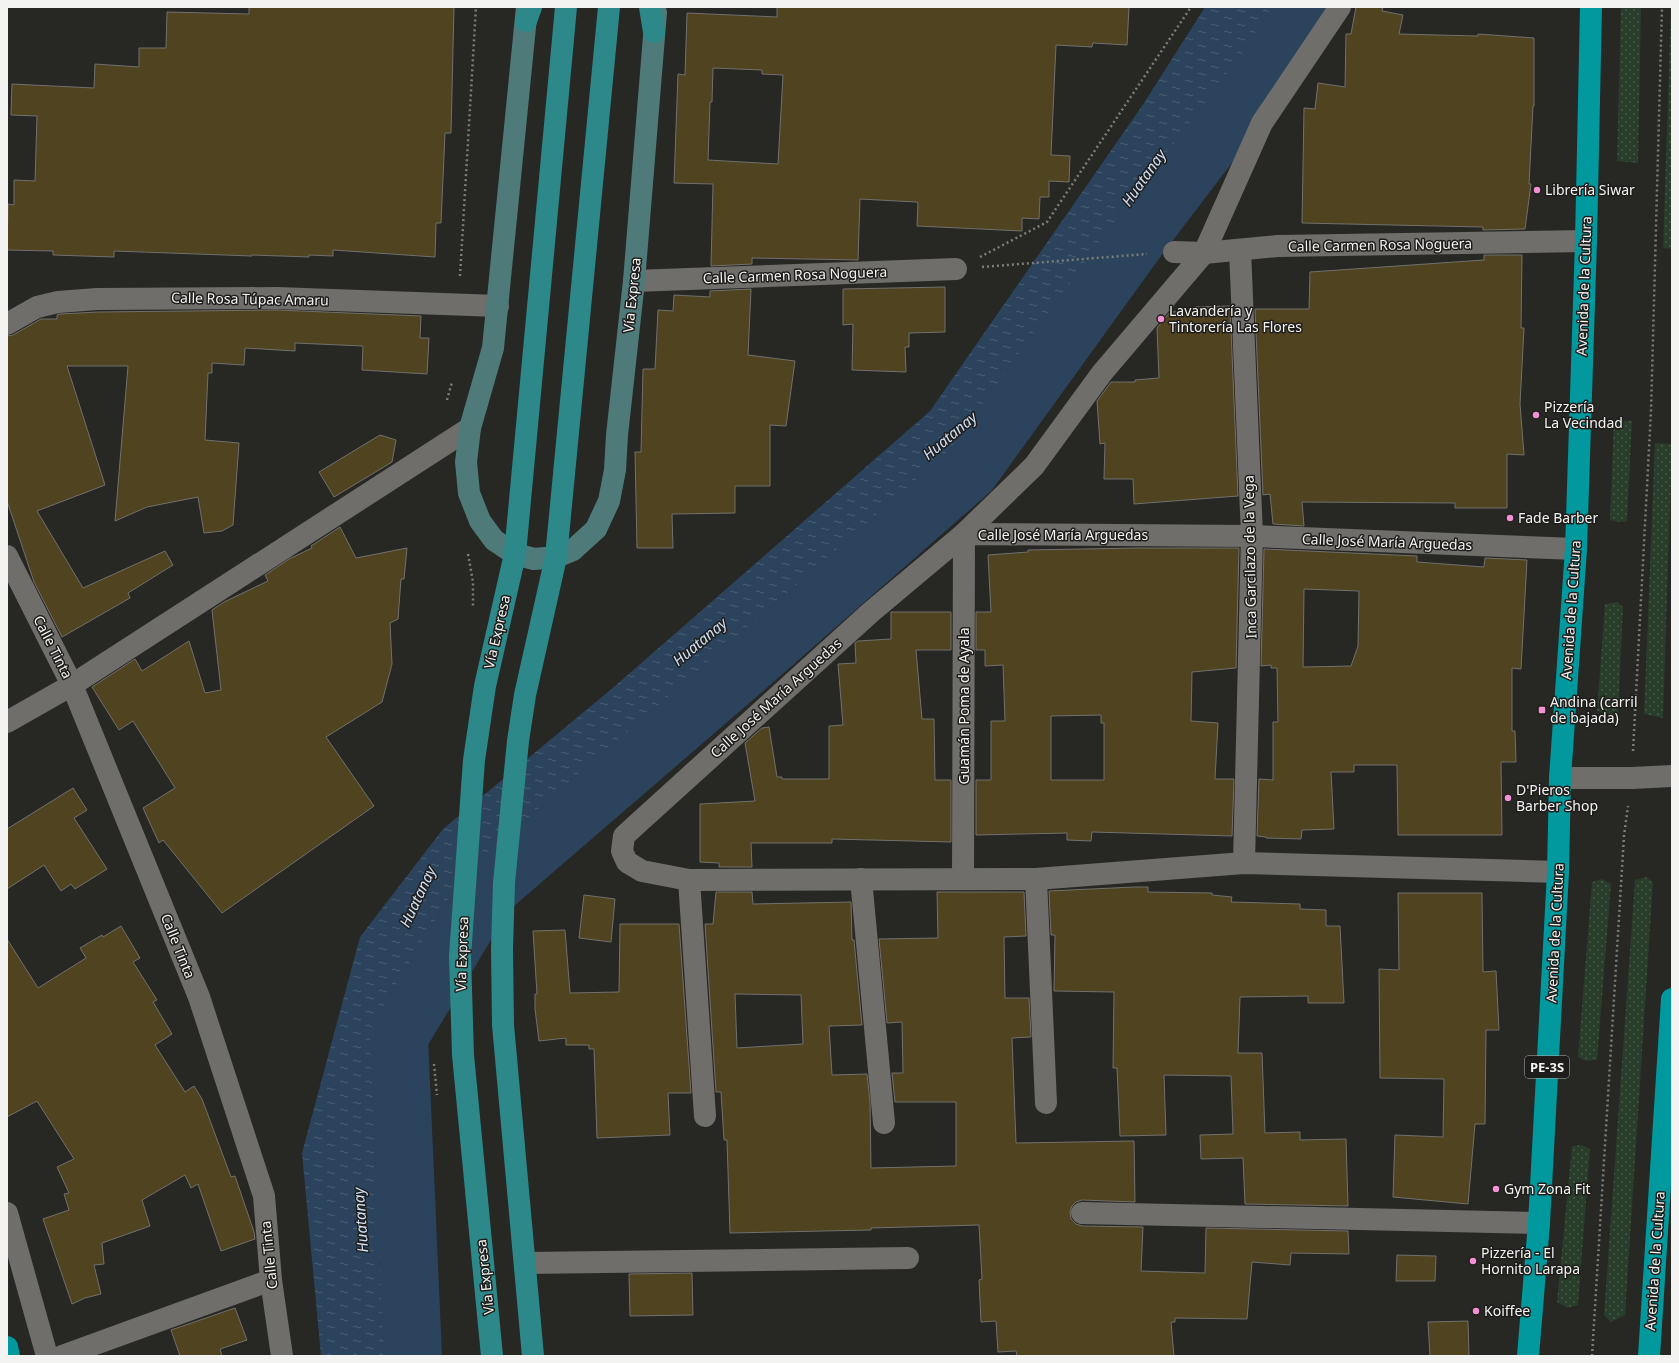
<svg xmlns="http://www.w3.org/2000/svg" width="1679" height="1363" viewBox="0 0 1679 1363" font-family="'Noto Sans',sans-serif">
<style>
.grass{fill:url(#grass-dots)}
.water{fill:url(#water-ripples)}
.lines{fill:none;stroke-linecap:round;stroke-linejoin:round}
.river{stroke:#2b435d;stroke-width:58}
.building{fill:#504320;stroke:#71706d;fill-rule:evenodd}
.path{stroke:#7d7d7a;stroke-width:2.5;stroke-dasharray:2 3;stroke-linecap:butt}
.street{stroke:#6f6e6b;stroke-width:22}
.secondary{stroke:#4e7b7a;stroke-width:22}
.primary{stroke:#2d8889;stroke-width:22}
.highway{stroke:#01999d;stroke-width:22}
.poi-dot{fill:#f491d4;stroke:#1e1d1b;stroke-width:1.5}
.labels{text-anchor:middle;stroke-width:3;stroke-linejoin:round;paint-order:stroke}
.shield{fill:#1e1d1b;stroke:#b3b3b1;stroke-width:1}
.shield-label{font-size:13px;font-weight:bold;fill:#f3f3f1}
.poi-label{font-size:14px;fill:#f3f3f1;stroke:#1e1d1b;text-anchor:start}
.street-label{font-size:14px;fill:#f3f3f1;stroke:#1e1d1b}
.water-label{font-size:15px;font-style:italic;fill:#cfe1f5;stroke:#1e1d1b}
</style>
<defs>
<pattern id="grass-dots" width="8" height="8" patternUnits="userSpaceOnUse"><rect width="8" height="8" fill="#283d2a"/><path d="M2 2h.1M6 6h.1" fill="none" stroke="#485a49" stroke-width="1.8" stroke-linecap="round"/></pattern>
<pattern id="water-ripples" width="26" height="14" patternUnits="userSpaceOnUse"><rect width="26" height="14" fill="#2b435d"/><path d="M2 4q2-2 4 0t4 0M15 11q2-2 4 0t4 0" fill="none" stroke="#4a5f75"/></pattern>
</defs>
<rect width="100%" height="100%" fill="#272724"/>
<g class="grass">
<path d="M 1621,7 L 1641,7 L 1638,163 L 1617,161 Z"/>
<path d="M 1671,7 L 1672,7 L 1672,249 L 1663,248 Z"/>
<path d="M 1614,420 L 1632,421 L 1627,521 L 1619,522 L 1610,520 Z"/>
<path d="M 1655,443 L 1672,444 L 1663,718 L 1644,714 Z"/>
<path d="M 1617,602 L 1623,607 L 1618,716 L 1597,711 L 1605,604 Z"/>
<path d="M 1646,877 L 1653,882 L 1625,1315 L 1611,1322 L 1604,1315 L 1635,880 Z"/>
<path d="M 1602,879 L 1611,884 L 1597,1060 L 1586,1061 L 1578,1057 L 1592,882 Z"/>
<path d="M 1582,1145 L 1590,1149 L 1578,1305 L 1568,1308 L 1557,1302 L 1572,1146 Z"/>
</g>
<path class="water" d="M 1205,7 L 1306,7 L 1264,73 L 1136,241 L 970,471 L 735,677 L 486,892 L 399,1037 L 413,1356 L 321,1356 L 302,1153 L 360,937 L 443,829 L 615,686 L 930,411 L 1144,103 Z"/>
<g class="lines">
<path class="river" d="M 413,1356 L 399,1037 L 486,892 L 735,677 L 970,471 L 1136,241 L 1264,73 L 1306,7"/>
</g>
<g class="building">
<path d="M 249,7 L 454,7 L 451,133 L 445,133 L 441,223 L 436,223 L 435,257 L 333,250 L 333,256 L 309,255 L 309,257 L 252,255 L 252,256 L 114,251 L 114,257 L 53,255 L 53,251 L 7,250 L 8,204 L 14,205 L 14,180 L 35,181 L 37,116 L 11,115 L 12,84 L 94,88 L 95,64 L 139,67 L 139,48 L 166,48 L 167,12 L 249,14 Z"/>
<path d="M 777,7 L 1129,7 L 1127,45 L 1093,43 L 1092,47 L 1056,45 L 1051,155 L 1070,156 L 1069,182 L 1049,181 L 1049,197 L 1040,197 L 1039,219 L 1022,218 L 1022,231 L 917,226 L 918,203 L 916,202 L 860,199 L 858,260 L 752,258 L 752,264 L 711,266 L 713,184 L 674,183 L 678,74 L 685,75 L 687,13 L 777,17 ZM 713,68 L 762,70 L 762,74 L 783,75 L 778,164 L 708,160 L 710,102 L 712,102 Z"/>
<path d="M 1356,7 L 1383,7 L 1382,11 L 1403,15 L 1399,34 L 1478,36 L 1478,34 L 1534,38 L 1534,106 L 1533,106 L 1529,184 L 1531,184 L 1525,229 L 1483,230 L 1483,227 L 1302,223 L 1304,108 L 1315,109 L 1318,83 L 1345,87 L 1346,34 L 1351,34 Z"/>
<path d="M 1484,255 L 1522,255 L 1521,328 L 1524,328 L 1520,404 L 1524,455 L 1507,454 L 1507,508 L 1455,508 L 1455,503 L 1302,502 L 1304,526 L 1273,524 L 1270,494 L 1263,495 L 1255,309 L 1309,309 L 1310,272 L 1484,260 Z"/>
<path d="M 945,287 L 945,332 L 909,333 L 909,347 L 905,347 L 906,372 L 852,370 L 853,324 L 843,325 L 843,289 Z"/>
<path d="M 751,289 L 748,355 L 795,361 L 786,426 L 770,425 L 770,486 L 735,486 L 735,513 L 672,514 L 673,548 L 637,548 L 635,452 L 641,452 L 643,369 L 655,369 L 658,310 L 673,311 L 674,295 L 710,297 L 710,291 Z"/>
<path d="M 1230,306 L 1238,496 L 1134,504 L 1133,479 L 1104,479 L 1105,443 L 1100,444 L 1097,401 L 1111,382 L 1135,382 L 1135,380 L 1159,378 L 1157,328 L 1170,312 L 1195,311 L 1195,307 Z"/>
<path d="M 277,310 L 421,316 L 420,338 L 429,338 L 427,374 L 362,370 L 363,346 L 295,343 L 295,351 L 245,348 L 244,365 L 212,363 L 212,373 L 208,373 L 205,440 L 239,443 L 233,525 L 222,531 L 204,533 L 198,497 L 147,507 L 115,521 L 128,366 L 67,366 L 105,485 L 37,511 L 83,588 L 165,551 L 173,565 L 128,593 L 130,598 L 62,637 L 34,582 L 7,501 L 7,336 L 13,335 L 41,319 L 57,319 L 57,315 L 60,314 L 98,312 Z"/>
<path d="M 380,435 L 396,440 L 392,462 L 334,497 L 319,472 Z"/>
<path d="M 340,527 L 356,558 L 407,548 L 404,579 L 401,579 L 398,619 L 390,623 L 392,664 L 382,702 L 326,737 L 374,806 L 222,913 L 163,840 L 159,843 L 143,808 L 175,788 L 133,721 L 119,730 L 92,687 L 135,659 L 142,671 L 189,641 L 205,693 L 221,690 L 212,610 L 224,602 L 268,581 L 265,575 L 289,559 L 312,548 L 311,546 Z"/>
<path d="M 1137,548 L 1239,548 L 1236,668 L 1192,672 L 1191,721 L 1218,723 L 1215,779 L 1234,779 L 1232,836 L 1092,832 L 1091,841 L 1067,840 L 1067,833 L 976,835 L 976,780 L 991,780 L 991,721 L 1005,721 L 1003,665 L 985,666 L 985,650 L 976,650 L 976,612 L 991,612 L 988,555 L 1028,552 L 1028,550 ZM 1101,715 L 1101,723 L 1104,723 L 1104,780 L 1051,780 L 1051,716 Z"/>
<path d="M 1264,549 L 1417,556 L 1417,562 L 1484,567 L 1485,558 L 1527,560 L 1521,669 L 1512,668 L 1512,731 L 1515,731 L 1516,762 L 1501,762 L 1502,835 L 1398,835 L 1397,765 L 1354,765 L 1354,772 L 1331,772 L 1334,829 L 1302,830 L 1301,839 L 1266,838 L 1266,837 L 1257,836 L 1259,779 L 1273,780 L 1273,722 L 1278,722 L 1277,668 L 1271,668 L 1271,665 L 1261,666 ZM 1304,589 L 1359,591 L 1358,646 L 1351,666 L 1303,667 Z"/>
<path d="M 891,612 L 951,612 L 951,650 L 916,650 L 922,719 L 934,719 L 935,780 L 951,780 L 951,842 L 832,839 L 832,843 L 751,843 L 752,867 L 719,867 L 719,863 L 700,862 L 700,804 L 755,801 L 745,743 L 762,728 L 769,727 L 777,777 L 782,777 L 782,779 L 829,779 L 829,726 L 843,725 L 838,664 L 856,663 L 855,643 L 858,641 L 891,639 Z"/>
<path d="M 73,788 L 87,810 L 74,818 L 107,869 L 75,889 L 71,884 L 61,891 L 44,865 L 7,889 L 7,829 Z"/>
<path d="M 1134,887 L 1148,887 L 1148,892 L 1212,893 L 1212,895 L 1232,897 L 1231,902 L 1300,904 L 1300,909 L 1326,910 L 1326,926 L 1340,926 L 1344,1003 L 1308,1003 L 1308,996 L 1240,997 L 1238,1053 L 1262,1053 L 1265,1133 L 1300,1132 L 1300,1140 L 1346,1139 L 1348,1206 L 1245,1204 L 1243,1158 L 1201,1159 L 1200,1135 L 1233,1134 L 1231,1076 L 1164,1075 L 1166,1135 L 1120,1136 L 1117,1068 L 1113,1068 L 1114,992 L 1054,991 L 1055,935 L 1051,935 L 1049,891 Z"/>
<path d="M 716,892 L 752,892 L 753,904 L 851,902 L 852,940 L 854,940 L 862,1025 L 829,1026 L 832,1075 L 867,1074 L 870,1102 L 871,1168 L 956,1166 L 956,1102 L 895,1102 L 892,1073 L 903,1073 L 902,1022 L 887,1023 L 879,939 L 938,938 L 937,892 L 1024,892 L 1026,936 L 1004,937 L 1005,998 L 1029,998 L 1031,1037 L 1012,1038 L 1016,1143 L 1134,1141 L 1135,1202 L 1082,1200 L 1076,1202 L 1072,1206 L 1070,1212 L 1071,1219 L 1076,1224 L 1082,1226 L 1143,1227 L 1141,1271 L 1205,1273 L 1206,1228 L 1348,1231 L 1349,1254 L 1291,1253 L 1290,1265 L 1252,1262 L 1247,1319 L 1175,1318 L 1175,1322 L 1171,1322 L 1174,1356 L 1017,1356 L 1016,1351 L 998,1352 L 996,1321 L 981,1322 L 979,1280 L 982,1279 L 979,1225 L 871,1228 L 871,1230 L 730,1233 L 727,1140 L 724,1140 L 721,1092 L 716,1092 L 705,924 L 713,924 ZM 735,994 L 801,995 L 803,1044 L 737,1048 Z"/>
<path d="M 1398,893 L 1482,893 L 1483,972 L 1496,971 L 1499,1030 L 1486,1030 L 1485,1124 L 1475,1124 L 1468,1204 L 1393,1197 L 1395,1135 L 1443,1137 L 1444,1079 L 1380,1078 L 1379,969 L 1399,970 Z"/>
<path d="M 584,895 L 615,899 L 611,942 L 579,938 Z"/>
<path d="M 620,924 L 679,924 L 691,1093 L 668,1093 L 670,1135 L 597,1138 L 594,1049 L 589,1049 L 589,1045 L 566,1045 L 566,1038 L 539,1041 L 535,1009 L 535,994 L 537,994 L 533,931 L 565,930 L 570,993 L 619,992 Z"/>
<path d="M 121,926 L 140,958 L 133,962 L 157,1000 L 153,1002 L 172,1034 L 155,1045 L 185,1092 L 194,1086 L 202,1099 L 231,1177 L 235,1176 L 254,1232 L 255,1239 L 221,1251 L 198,1184 L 191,1188 L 185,1175 L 142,1200 L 150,1226 L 102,1243 L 104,1264 L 94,1265 L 101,1294 L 85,1298 L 72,1304 L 43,1219 L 69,1210 L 64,1194 L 69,1193 L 57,1167 L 74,1159 L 37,1101 L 7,1117 L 7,939 L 38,988 L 86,958 L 80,948 L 102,935 L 103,937 Z"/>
<path d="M 1397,1255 L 1436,1256 L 1435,1281 L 1396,1281 Z"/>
<path d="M 692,1273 L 693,1315 L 630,1316 L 629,1274 Z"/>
<path d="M 235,1308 L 247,1340 L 220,1349 L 222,1356 L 180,1356 L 171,1330 Z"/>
<path d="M 1468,1321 L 1469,1356 L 1430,1356 L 1428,1322 Z"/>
</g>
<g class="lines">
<g class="path">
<path d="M 980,257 L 1047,222 L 1191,7"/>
<path d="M 982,267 L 1147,254"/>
<path d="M 460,276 L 476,7"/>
<path d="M 447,400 L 452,382"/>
<path d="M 468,554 L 473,582 L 473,606"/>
<path d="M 1633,751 L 1651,411 L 1662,7"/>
<path d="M 434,1064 L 437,1095"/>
<path d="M 1592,1356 L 1624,836 L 1628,806"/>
</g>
<g class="street">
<path d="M 1240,250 L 1252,536 L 1244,863"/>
<path d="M 1174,252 L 1204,253 L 1278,246 L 1586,241"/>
<path d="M 634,281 L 956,269"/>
<path d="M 7,324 L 37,307 L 58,302 L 97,299 L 277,298 L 498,306"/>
<path d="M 7,556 L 72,685 L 199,997 L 264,1196 L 271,1280 L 282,1356"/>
<path d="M 7,722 L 72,685 L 470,428"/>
<path d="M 1560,778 L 1632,778 L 1672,776"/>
<path d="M 1558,872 L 1244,863 L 1036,879 L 689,880 L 642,871 L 627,862 L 622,851 L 624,836 L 636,825 L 871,612 L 964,534 L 1252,536 L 1576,549"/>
<path d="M 861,879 L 884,1123"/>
<path d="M 963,879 L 964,534 L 1034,466 L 1102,373 L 1204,253 L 1262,123 L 1340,7"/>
<path d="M 1036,879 L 1046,1103"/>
<path d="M 689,880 L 705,1116"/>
<path d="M 7,1213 L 47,1356"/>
<path d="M 1082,1213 L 1539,1223"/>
<path d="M 525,1263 L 908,1258"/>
<path d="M 62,1356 L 271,1280"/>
</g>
<path class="secondary" d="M 527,7 L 493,348 L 470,428 L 466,462 L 469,493 L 480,521 L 494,540 L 515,554 L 534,559 L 556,557 L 573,550 L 596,529 L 609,501 L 615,470 L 617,435 L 634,281 L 656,12"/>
<g class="primary">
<path d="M 650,7 L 654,32"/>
<path d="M 526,21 L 531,7"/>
<path d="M 492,1356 L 463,1055 L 460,956 L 474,760 L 485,686 L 515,554 L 566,7"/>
<path d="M 533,1356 L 503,1025 L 502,949 L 504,883 L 518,741 L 525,695 L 556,557 L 609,7"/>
</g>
<g class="highway">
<path d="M 7,1347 L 9,1356"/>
<path d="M 1528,1356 L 1539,1223 L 1558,872 L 1560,778 L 1576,549 L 1586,241 L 1591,7"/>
<path d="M 1649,1356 L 1672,999"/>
</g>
</g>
<g class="poi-dot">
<circle cx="1537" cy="190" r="4"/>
<circle cx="1161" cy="319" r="4"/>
<circle cx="1536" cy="415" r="4"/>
<circle cx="1510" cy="518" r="4"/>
<rect x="1538" y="706" width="8" height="8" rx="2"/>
<circle cx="1508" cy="798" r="4"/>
<circle cx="1496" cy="1189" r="4"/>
<circle cx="1473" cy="1261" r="4"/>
<circle cx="1476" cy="1311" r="4"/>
</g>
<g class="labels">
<rect class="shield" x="1525" y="1056" width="44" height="22" rx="3"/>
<g class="shield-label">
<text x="1547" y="1072">PE-3S</text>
</g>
<g class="poi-label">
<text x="1545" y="195">Librería Siwar</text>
<text x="1169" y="316">Lavandería y<tspan x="1169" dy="16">Tintorería Las Flores</tspan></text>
<text x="1544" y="412">Pizzería<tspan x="1544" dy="16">La Vecindad</tspan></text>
<text x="1518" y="523">Fade Barber</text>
<text x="1550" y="707">Andina (carril<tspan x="1550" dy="16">de bajada)</tspan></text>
<text x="1516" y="795">D'Pieros<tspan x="1516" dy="16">Barber Shop</tspan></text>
<text x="1504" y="1194">Gym Zona Fit</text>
<text x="1481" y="1258">Pizzería - El<tspan x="1481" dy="16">Hornito Larapa</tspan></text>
<text x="1484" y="1316">Koiffee</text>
</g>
<g class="street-label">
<text transform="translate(1380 245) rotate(-1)" y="5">Calle Carmen Rosa Noguera</text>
<text transform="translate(795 275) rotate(-2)" y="5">Calle Carmen Rosa Noguera</text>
<text transform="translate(1584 286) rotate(-88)" y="5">Avenida de la Cultura</text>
<text transform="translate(632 295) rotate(-84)" y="5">Vía Expresa</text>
<text transform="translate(250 299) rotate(1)" y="5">Calle Rosa Túpac Amaru</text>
<text x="1063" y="540">Calle José María Arguedas</text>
<text transform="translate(1387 542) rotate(2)" y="5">Calle José María Arguedas</text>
<text transform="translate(1250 557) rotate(-91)" y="5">Inca Garcilazo de la Vega</text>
<text transform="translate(1571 610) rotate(-86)" y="5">Avenida de la Cultura</text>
<text transform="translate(497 632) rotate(-77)" y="5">Vía Expresa</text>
<text transform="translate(53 647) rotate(63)" y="5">Calle Tinta</text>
<text transform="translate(776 698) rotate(-42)" y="5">Calle José María Arguedas</text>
<text transform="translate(964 706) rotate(-90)" y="5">Guamán Poma de Ayala</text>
<text transform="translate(1555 933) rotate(-87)" y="5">Avenida de la Cultura</text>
<text transform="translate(178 946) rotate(68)" y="5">Calle Tinta</text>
<text transform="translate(462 954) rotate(-88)" y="5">Vía Expresa</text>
<text transform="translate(269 1255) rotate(-96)" y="5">Calle Tinta</text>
<text transform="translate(1655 1261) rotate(-86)" y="5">Avenida de la Cultura</text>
<text transform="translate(485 1277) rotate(-96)" y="5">Vía Expresa</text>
</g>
<g class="water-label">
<text transform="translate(1144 178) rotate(-55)" y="5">Huatanay</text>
<text transform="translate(950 436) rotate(-40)" y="5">Huatanay</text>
<text transform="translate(700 642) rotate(-40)" y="5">Huatanay</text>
<text transform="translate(418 897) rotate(-65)" y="5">Huatanay</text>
<text transform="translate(361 1220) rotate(-94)" y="5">Huatanay</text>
</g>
</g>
<rect width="1679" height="1363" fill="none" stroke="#f3f3f1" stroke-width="16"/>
</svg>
